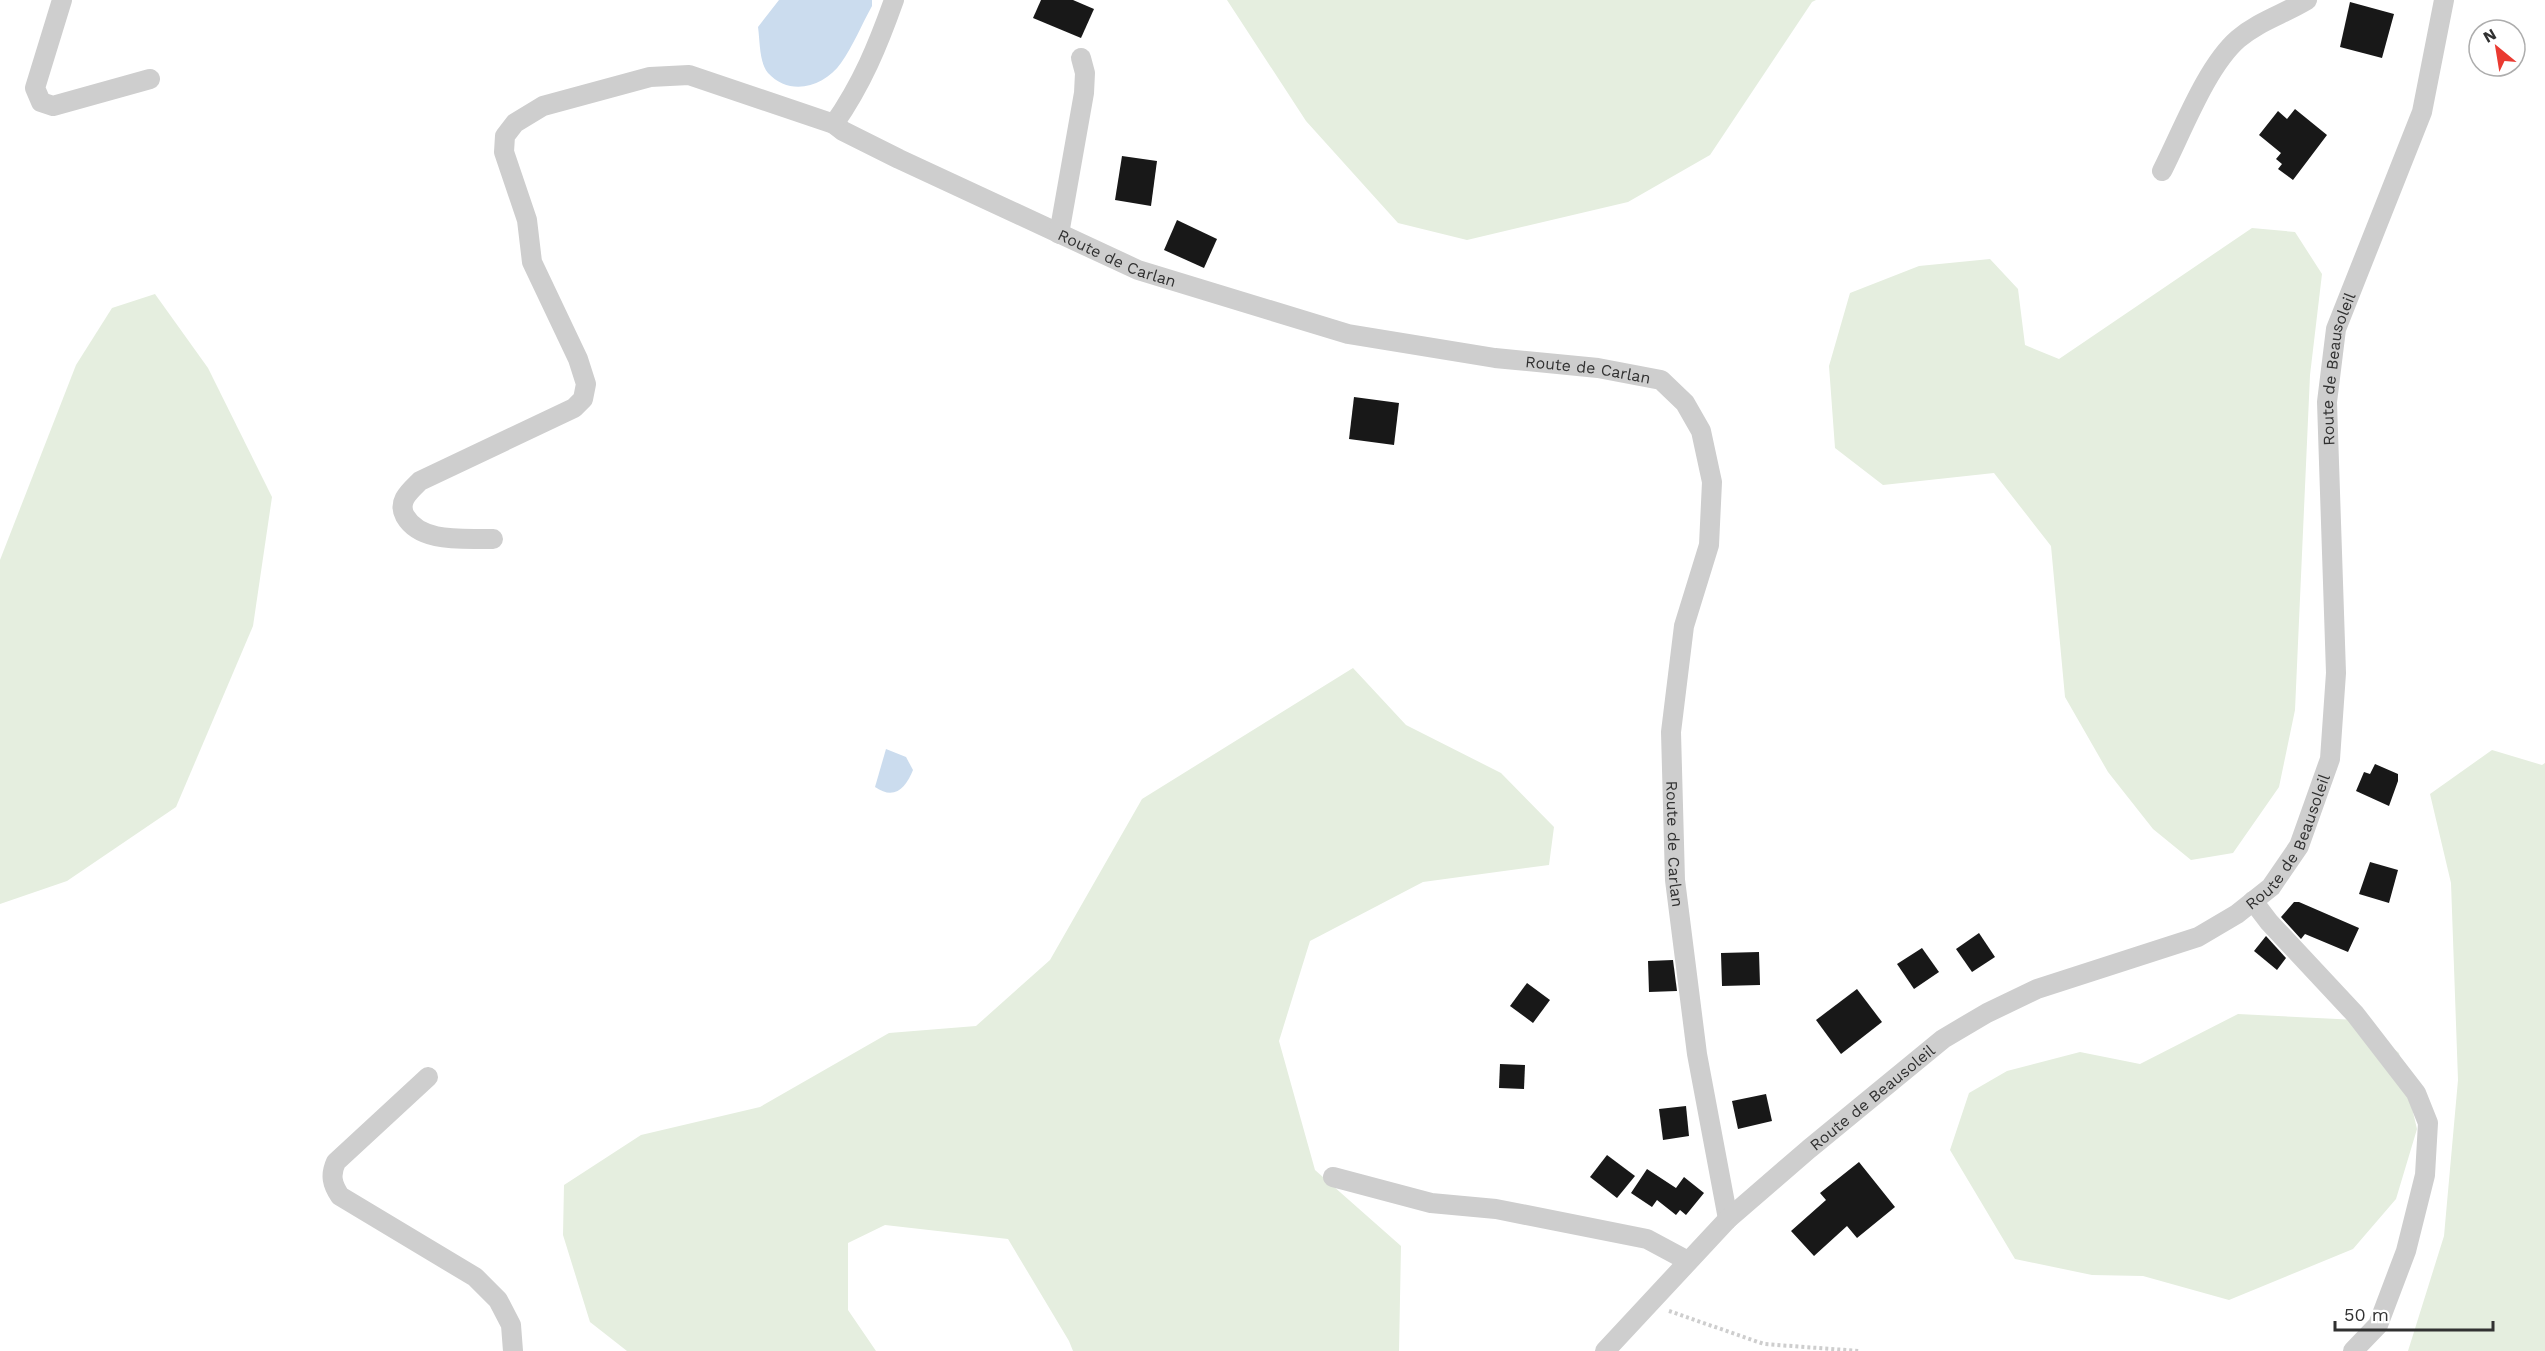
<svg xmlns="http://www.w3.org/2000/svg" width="2545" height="1351" viewBox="0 0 2545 1351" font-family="'Work Sans',sans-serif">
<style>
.green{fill:#e5eedf}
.water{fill:#cbdcee}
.building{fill:#181818}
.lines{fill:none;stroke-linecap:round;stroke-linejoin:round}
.path{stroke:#cecece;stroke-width:4;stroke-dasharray:3 3;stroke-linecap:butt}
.minor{stroke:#cecece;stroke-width:20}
.labels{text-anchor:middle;stroke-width:6;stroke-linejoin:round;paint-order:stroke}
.street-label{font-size:16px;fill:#313131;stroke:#fff}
</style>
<rect width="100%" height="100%" fill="#fff"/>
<g class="green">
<path d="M 1227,0 L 1816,0 L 1812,2 L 1710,155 L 1628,202 L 1467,240 L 1398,223 L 1306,121 Z"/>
<path d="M 2252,228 L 2295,232 L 2322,274 L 2310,375 L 2295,710 L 2279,787 L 2233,853 L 2191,860 L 2153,829 L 2108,772 L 2065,697 L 2051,546 L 1994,473 L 1883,485 L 1835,448 L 1829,366 L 1850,293 L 1919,266 L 1990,259 L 2018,289 L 2025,345 L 2059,359 Z"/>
<path d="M 155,294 L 208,368 L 272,497 L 253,626 L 176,807 L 67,881 L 0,904 L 0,560 L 76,365 L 112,308 Z"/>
<path d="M 1353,668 L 1406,725 L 1501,773 L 1554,827 L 1549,865 L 1423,882 L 1310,941 L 1279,1041 L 1315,1170 L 1401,1246 L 1399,1351 L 1073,1351 L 1069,1341 L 1008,1239 L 885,1225 L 848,1243 L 848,1310 L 876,1351 L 627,1351 L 590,1322 L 563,1235 L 564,1185 L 641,1135 L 760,1107 L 889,1033 L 976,1026 L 1050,960 L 1142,799 Z"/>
<path d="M 2492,750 L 2542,765 L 2545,763 L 2545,1351 L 2408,1351 L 2444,1236 L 2458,1080 L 2451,883 L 2430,794 Z"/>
<path d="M 2238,1014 L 2358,1020 L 2399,1053 L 2417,1129 L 2396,1199 L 2353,1249 L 2229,1300 L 2143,1276 L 2092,1275 L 2015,1259 L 1950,1150 L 1969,1093 L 2007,1071 L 2080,1052 L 2140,1064 Z"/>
</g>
<g class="water">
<path d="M 779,0 L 872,0 L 872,6 C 862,24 853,46 841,63 C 824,87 790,97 768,73 C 759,62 760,41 758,27 Z"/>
<path d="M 886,749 L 906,757 L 913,770 C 906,787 895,801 875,787 Z"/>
</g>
<g class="building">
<path d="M 1041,0 L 1073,0 L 1094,9 L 1081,38 L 1033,18 Z"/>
<path d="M 2350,2 L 2394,14 L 2382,58 L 2340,47 Z"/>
<path d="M 2295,109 L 2327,135 L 2293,180 L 2278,169 L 2282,164 L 2276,159 L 2281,153 L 2259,135 L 2278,111 L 2287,119 Z"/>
<path d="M 1122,156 L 1157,161 L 1151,206 L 1115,200 Z"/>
<path d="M 1177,220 L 1217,239 L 1204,268 L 1164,250 Z"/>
<path d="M 1354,397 L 1399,403 L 1394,445 L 1349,439 Z"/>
<path d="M 2375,764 L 2398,774 L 2398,781 L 2389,806 L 2356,791 L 2364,772 L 2370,774 Z"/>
<path d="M 2370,862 L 2398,870 L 2389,903 L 2359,894 Z"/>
<path d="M 2294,902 L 2299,902 L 2359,928 L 2348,952 L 2305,934 L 2301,939 L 2281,917 Z"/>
<path d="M 1979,933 L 1995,957 L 1972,972 L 1956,949 Z"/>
<path d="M 2266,936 L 2286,958 L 2277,970 L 2254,951 Z"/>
<path d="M 1922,948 L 1939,972 L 1914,989 L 1897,964 Z"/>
<path d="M 1759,952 L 1760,985 L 1722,986 L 1721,953 Z"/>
<path d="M 1673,960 L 1677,991 L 1649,992 L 1648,961 Z"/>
<path d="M 1527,983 L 1550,1000 L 1533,1023 L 1510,1006 Z"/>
<path d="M 1857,989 L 1882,1022 L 1841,1054 L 1816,1020 Z"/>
<path d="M 1500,1064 L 1525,1065 L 1524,1089 L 1499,1088 Z"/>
<path d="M 1766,1094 L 1772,1121 L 1738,1129 L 1732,1101 Z"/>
<path d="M 1686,1106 L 1689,1136 L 1663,1140 L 1659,1109 Z"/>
<path d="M 1607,1155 L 1635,1176 L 1617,1198 L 1590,1177 Z"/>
<path d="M 1859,1162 L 1895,1207 L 1857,1238 L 1847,1226 L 1814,1256 L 1791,1231 L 1826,1200 L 1820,1193 Z"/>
<path d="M 1647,1169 L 1676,1188 L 1684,1177 L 1704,1193 L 1686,1215 L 1680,1210 L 1676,1215 L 1657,1200 L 1652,1207 L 1631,1193 Z"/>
</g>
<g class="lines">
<path class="path" d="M 1669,1311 L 1764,1344 L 1859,1351"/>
<g class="minor">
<path d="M 62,0 L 35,88 L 41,102 L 53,106 L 150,79"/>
<path id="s1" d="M 894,0 C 878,45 862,84 834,124 L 843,131 L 899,159 L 1138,270 L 1348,334 L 1495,358 L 1598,368 L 1661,380 L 1685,403 L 1701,431 L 1712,482 L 1709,545 L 1684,626 L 1671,732 L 1675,880 L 1697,1054 L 1728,1219"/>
<path d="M 2162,171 C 2182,132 2206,67 2238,39 C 2259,21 2284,14 2307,0"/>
<path d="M 1059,234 L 1084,93 L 1085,73 L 1081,58"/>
<path d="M 493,539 C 465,538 421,544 405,516 C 397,501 410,491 420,481 L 574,408 L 583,399 L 586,384 L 578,359 L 532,262 L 527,220 L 504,152 L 505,136 L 515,123 L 543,106 L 650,77 L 689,75 L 834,124"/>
<path d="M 2253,901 L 2269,922 L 2355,1014 L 2416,1093 L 2428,1123 L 2425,1175 L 2406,1251 L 2378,1325 L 2353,1351"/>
<path d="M 428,1077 L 336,1162 C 330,1175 332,1184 340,1196 L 475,1277 L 498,1300 L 511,1325 L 513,1351"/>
<path d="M 1333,1177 L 1431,1203 L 1496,1209 L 1647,1239 L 1688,1261"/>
<path id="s2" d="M 1605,1351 L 1728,1219 L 1809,1149 L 1943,1039 L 1987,1013 L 2037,989 L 2198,937 L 2237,914 L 2271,887 L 2299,846 L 2330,759 L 2336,673 L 2327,402 L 2336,329 L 2422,112 L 2444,0"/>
</g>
</g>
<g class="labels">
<g class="street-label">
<text dy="6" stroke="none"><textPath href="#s1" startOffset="452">Route de Carlan</textPath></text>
<text dy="6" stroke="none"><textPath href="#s2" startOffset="1359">Route de Beausoleil</textPath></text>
<text dy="6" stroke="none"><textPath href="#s1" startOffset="938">Route de Carlan</textPath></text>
<text dy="6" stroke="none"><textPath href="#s2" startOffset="873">Route de Beausoleil</textPath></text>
<text dy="6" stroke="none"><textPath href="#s1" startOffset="1496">Route de Carlan</textPath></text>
<text dy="6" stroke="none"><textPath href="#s2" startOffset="369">Route de Beausoleil</textPath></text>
</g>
</g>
<g transform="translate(2497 48) rotate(330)"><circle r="28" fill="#ffffff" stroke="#adadad" stroke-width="1.5"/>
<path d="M0-4.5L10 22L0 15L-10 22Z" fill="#ea3a31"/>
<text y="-9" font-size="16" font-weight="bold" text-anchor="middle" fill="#313131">N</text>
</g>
<path d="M2335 1321v9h158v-9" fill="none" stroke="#313131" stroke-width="3"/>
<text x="2344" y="1321" font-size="18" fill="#313131" stroke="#ffffff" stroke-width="4.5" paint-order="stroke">50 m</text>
</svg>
